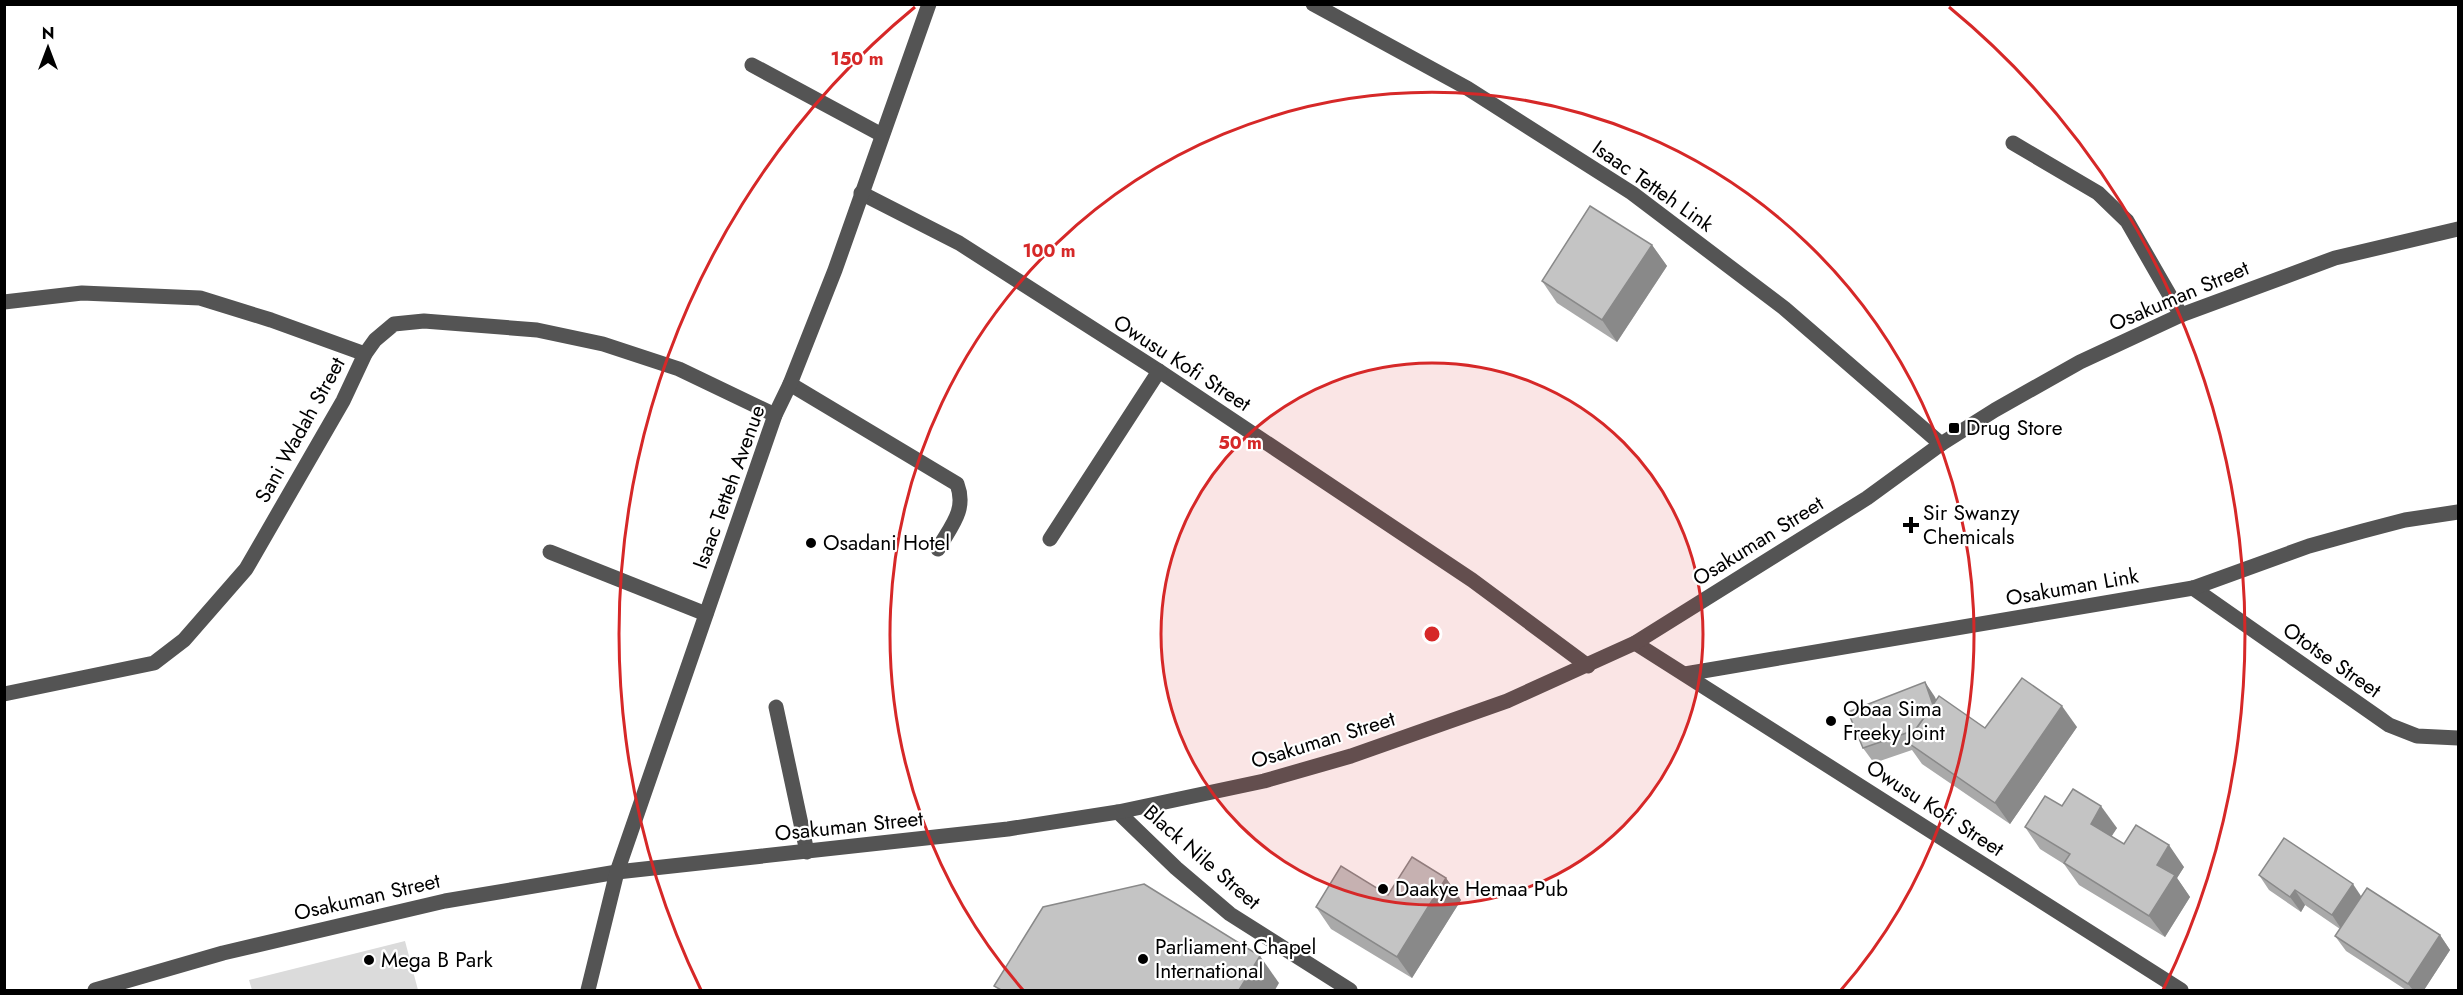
<svg xmlns="http://www.w3.org/2000/svg" width="2463" height="995" viewBox="0 0 2463 995" font-family="Jost,sans-serif">
<style>
.green{fill:#dbdbdb}
.lines{fill:none;stroke-linecap:round;stroke-linejoin:round}
.minor{stroke:#545454;stroke-width:15}
.wall{fill:#a9a9a9}
.shaded-wall{fill:#898989}
.building{fill:#c4c4c4;stroke:#898989;stroke-width:1.5}
.ring{fill:none;stroke:#d62828;stroke-width:3}
.poi-dot{fill:#000;stroke:#fff;stroke-width:2}
.labels{text-anchor:middle;stroke-width:4.5;stroke-linejoin:round;paint-order:stroke}
.street-label{font-size:21px;fill:#000;stroke:#fff}
.poi-label{font-size:21px;fill:#000;stroke:#fff;text-anchor:start}
.centre{fill:#d62828;stroke:#fff;stroke-width:3}
.ring-label{font-size:18px;text-anchor:middle;font-weight:bold;fill:#d62828;stroke:#fff;stroke-width:4.5;stroke-linejoin:round;paint-order:stroke}
</style>
<rect width="100%" height="100%" fill="#fff"/>
<path class="green" d="M 405,941 L 418,990 L 252,990 L 249,980 Z"/>
<g class="lines">
<g class="minor">
<path d="M 1313,4 L 1467,88 L 1632,193 L 1784,308 L 1941,444"/>
<path d="M 752,65 L 882,135"/>
<path d="M 2013,143 L 2098,193 L 2127,221 L 2181,315"/>
<path d="M 861,193 L 959,243 L 1159,371 L 1472,580 L 1588,666"/>
<path d="M 4,302 L 82,293 L 200,298 L 271,320 L 365,354"/>
<path d="M 790,384 L 957,484 C 967,510 951,526 938,549"/>
<path d="M 1050,539 L 1159,371"/>
<path d="M 550,552 L 706,614"/>
<path d="M 2193,588 L 2389,725 L 2417,736 L 2458,738"/>
<path d="M 1635,643 L 2181,990"/>
<path d="M 1685,674 L 2193,588 L 2309,546 L 2363,531 L 2405,520 L 2458,512"/>
<path d="M 4,694 L 154,663 L 184,640 L 246,569 L 343,401 L 365,354 L 375,340 L 394,324 L 424,321 L 537,330 L 603,344 L 679,369 L 775,415"/>
<path d="M 776,707 L 807,852"/>
<path d="M 1118,812 L 1176,868 L 1230,914 L 1350,990"/>
<path d="M 95,990 L 223,953 L 445,901 L 617,872 L 1008,829 L 1118,812 L 1264,781 L 1351,756 L 1507,701 L 1635,643 L 1867,498 L 1941,444 L 1995,410 L 2080,362 L 2181,315 L 2335,258 L 2458,229"/>
<path d="M 588,990 L 617,872 L 775,415 L 790,384 L 835,270 L 929,4"/>
</g>
</g>
<g class="wall">
<path d="M 1652,245 L 1667,266 L 1617,342 L 1557,303 L 1542,281 Z"/>
<path d="M 1925,682 L 1936,700 L 1985,728 L 2077,727 L 2010,824 L 1922,764 L 1912,750 L 1874,763 L 1863,748 Z"/>
<path d="M 2062,806 L 2117,828 L 2111,836 L 2124,844 L 2184,867 L 2177,878 L 2190,897 L 2165,937 L 2079,885 L 2064,864 L 2040,849 L 2025,827 Z"/>
<path d="M 2259,875 L 2361,897 L 2440,935 L 2450,950 L 2424,990 L 2406,990 L 2346,951 L 2335,936 L 2340,929 L 2305,905 L 2301,912 L 2269,890 Z"/>
<path d="M 1446,878 L 1461,900 L 1412,978 L 1331,929 L 1316,907 L 1388,895 Z"/>
</g>
<g class="shaded-wall">
<path d="M 1652,245 L 1667,266 L 1617,342 L 1602,320 Z"/>
<path d="M 1925,682 L 1935,697 L 1947,727 L 1937,742 Z"/>
<path d="M 2062,706 L 2077,727 L 2010,824 L 1995,803 Z"/>
<path d="M 2101,806 L 2117,828 L 2106,845 L 2091,824 Z"/>
<path d="M 2169,845 L 2184,867 L 2177,878 L 2190,897 L 2165,937 L 2149,916 L 2157,865 Z"/>
<path d="M 1446,878 L 1461,900 L 1412,978 L 1397,957 Z"/>
<path d="M 2353,884 L 2363,899 L 2342,930 L 2332,915 Z"/>
<path d="M 2295,890 L 2305,905 L 2301,912 L 2290,897 Z"/>
<path d="M 2440,935 L 2450,950 L 2424,990 L 2413,990 L 2408,984 Z"/>
<path d="M 1260,956 L 1279,983 L 1275,990 L 1239,990 Z"/>
</g>
<g class="building">
<path d="M 1590,206 L 1652,245 L 1602,320 L 1542,281 Z"/>
<path d="M 2022,678 L 2062,706 L 1995,803 L 1907,742 L 1939,696 L 1985,728 Z"/>
<path d="M 1925,682 L 1933,705 L 1915,730 L 1863,748 L 1848,712 Z"/>
<path d="M 2073,789 L 2101,806 L 2091,824 L 2124,844 L 2136,825 L 2169,845 L 2157,865 L 2175,875 L 2149,916 L 2064,863 L 2070,854 L 2025,827 L 2045,796 L 2062,806 Z"/>
<path d="M 2284,838 L 2353,884 L 2332,915 L 2295,890 L 2290,897 L 2259,875 Z"/>
<path d="M 1412,857 L 1446,878 L 1397,957 L 1316,907 L 1341,866 L 1388,895 Z"/>
<path d="M 1144,884 L 1260,956 L 1239,990 L 1001,990 L 994,986 L 1043,907 Z"/>
<path d="M 2367,888 L 2440,935 L 2408,984 L 2335,936 Z"/>
</g>
<circle cx="1432" cy="634" r="271" fill="#d62828" fill-opacity=".12"/>
<g class="ring">
<circle cx="1432" cy="634" r="271"/>
<path d="M1023 990A542 542 0 1 1 1841 990"/>
<path d="M701 990A813 813 0 0 1 915 7M1949 7A813 813 0 0 1 2163 990"/>
</g>
<g class="poi-dot">
<rect x="1948" y="422" width="12" height="12" rx="3"/>
<path d="M1908 516h6v6h6v6h-6v6h-6v-6h-6v-6h6z"/>
<circle cx="811" cy="543" r="6"/>
<circle cx="1831" cy="721" r="6"/>
<circle cx="1383" cy="889" r="6"/>
<circle cx="1143" cy="959" r="6"/>
<circle cx="369" cy="960" r="6"/>
</g>
<g class="labels">
<g class="street-label">
<text transform="translate(1653 186) rotate(35)" y="7">Isaac Tetteh Link</text>
<text transform="translate(2179 296) rotate(-23)" y="7">Osakuman Street</text>
<text transform="translate(1182 363) rotate(33)" y="7">Owusu Kofi Street</text>
<text transform="translate(300 430) rotate(-61)" y="7">Sani Wadah Street</text>
<text transform="translate(729 487) rotate(-70)" y="7">Isaac Tetteh Avenue</text>
<text transform="translate(1758 541) rotate(-32)" y="7">Osakuman Street</text>
<text transform="translate(2072 587) rotate(-10)" y="7">Osakuman Link</text>
<text transform="translate(2332 660) rotate(35)" y="7">Ototse Street</text>
<text transform="translate(1323 740) rotate(-17)" y="7">Osakuman Street</text>
<text transform="translate(1935 808) rotate(33)" y="7">Owusu Kofi Street</text>
<text transform="translate(849 826) rotate(-6)" y="7">Osakuman Street</text>
<text transform="translate(1202 857) rotate(41)" y="7">Black Nile Street</text>
<text transform="translate(367 897) rotate(-13)" y="7">Osakuman Street</text>
</g>
<g class="poi-label">
<text x="1966" y="435">Drug Store</text>
<text x="1923" y="520">Sir Swanzy<tspan x="1923" dy="24">Chemicals</tspan></text>
<text x="823" y="550">Osadani Hotel</text>
<text x="1843" y="716">Obaa Sima<tspan x="1843" dy="24">Freeky Joint</tspan></text>
<text x="1395" y="896">Daakye Hemaa Pub</text>
<text x="1155" y="954">Parliament Chapel<tspan x="1155" dy="24">International</tspan></text>
<text x="381" y="967">Mega B Park</text>
</g>
</g>
<circle cx="1432" cy="634" r="9" class="centre"/>
<g class="ring-label">
<text x="857" y="65">150 m</text>
<text x="1049" y="257">100 m</text>
<text x="1240" y="449">50 m</text>
</g>
<rect width="2463" height="995" fill="none" stroke="#000000" stroke-width="12"/>
<g transform="translate(48 48)" stroke="#ffffff" stroke-width="4.5" paint-order="stroke">
<path d="M0-4.5L10 22L0 15L-10 22Z" fill="#000000"/>
<text y="-9" font-size="16" font-weight="bold" text-anchor="middle" fill="#000000">N</text>
</g>
</svg>
